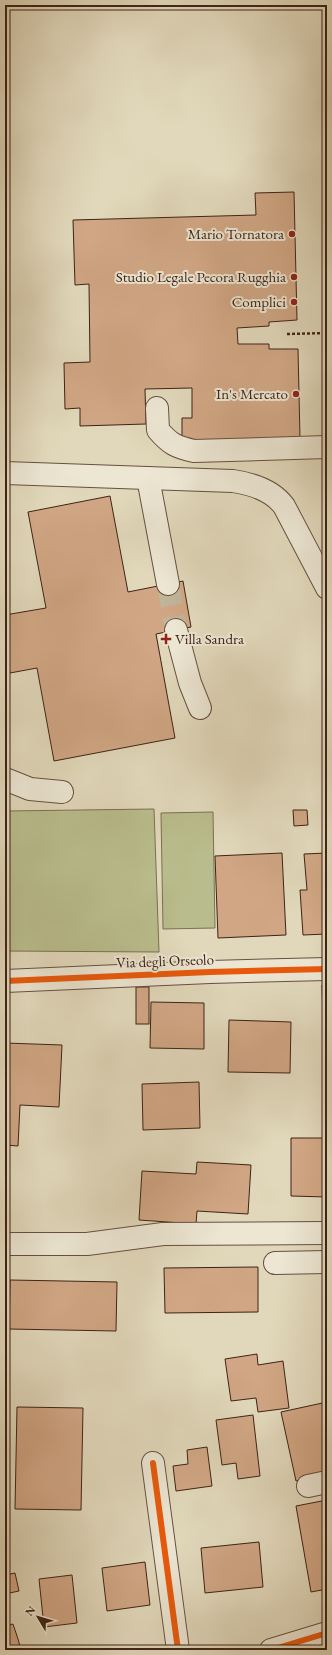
<svg xmlns="http://www.w3.org/2000/svg" width="332" height="1655" viewBox="0 0 332 1655" font-family="'EB Garamond',serif">
<style>
.green{fill:#b9bc8c;stroke:#7c7051}
.building{fill:#d0a684;stroke:#3e2316}
.lines{fill:none;stroke-linecap:round;stroke-linejoin:round}
.minor-tunnel{stroke:#c0b49a;stroke-width:22;stroke-dasharray:22 11;stroke-linecap:butt}
.minor-casing{stroke:#67503f;stroke-width:24}
.path{stroke:#3e2316;stroke-width:2.5;stroke-dasharray:3 2;stroke-linecap:butt}
.minor{stroke:#ece6d3;stroke-width:22}
.cycleway-casing{stroke:#ece6d3;stroke-width:8}
.cycleway{stroke:#e8590c;stroke-width:6}
.poi-dot{fill:#8f2418;stroke:#ece6d3;stroke-width:1.5}
.labels{text-anchor:middle;stroke-width:4;stroke-linejoin:round;paint-order:stroke}
.poi-label{font-size:15px;fill:#3e2316;stroke:#ece6d3;text-anchor:end}
.street-label{font-size:15px;fill:#3e2316;stroke:#ece6d3}
</style>
<rect width="100%" height="100%" fill="#e1d8bb"/>
<filter id="stains"><feTurbulence type="fractalNoise" baseFrequency=".005" numOctaves="4"/><feColorMatrix values="0 0 0 0 .2 0 0 0 0 .09 0 0 0 0 .02 0 0 0 .5 -.17"/></filter>
<radialGradient id="worn" r=".72"><stop offset=".6" stop-color="#630" stop-opacity="0"/><stop offset="1" stop-color="#630" stop-opacity=".3"/></radialGradient>
<g class="green">
<path d="M 154,809 L 159,952 L 5,951 L 5,811 Z"/>
<path d="M 213,812 L 215,928 L 163,929 L 161,813 Z"/>
</g>
<g class="building">
<path d="M 294,192 L 297,320 L 269,322 L 269,326 L 237,328 L 238,344 L 269,344 L 269,349 L 298,349 L 300,438 L 182,442 L 182,418 L 192,418 L 192,388 L 145,389 L 146,424 L 80,426 L 80,408 L 65,409 L 64,363 L 90,362 L 89,284 L 75,285 L 73,220 L 256,215 L 255,193 Z"/>
<path d="M 5,274 L 9,396 L 5,396 Z"/>
<path d="M 110,496 L 128,592 L 183,581 L 191,627 L 156,634 L 175,738 L 54,761 L 37,668 L 10,673 L 5,647 L 5,615 L 46,608 L 28,512 Z"/>
<path d="M 293,810 L 307,810 L 308,825 L 294,826 Z"/>
<path d="M 282,853 L 286,935 L 218,938 L 215,856 Z"/>
<path d="M 327,853 L 327,934 L 303,935 L 300,890 L 307,890 L 304,854 Z"/>
<path d="M 322,985 L 327,985 L 327,1018 L 323,1018 Z"/>
<rect x="136" y="987" width="13" height="37"/>
<path d="M 151,1002 L 204,1003 L 204,1049 L 150,1048 Z"/>
<path d="M 229,1020 L 291,1022 L 290,1073 L 228,1072 Z"/>
<path d="M 5,1043 L 62,1045 L 59,1107 L 20,1105 L 18,1146 L 5,1145 Z"/>
<path d="M 199,1082 L 200,1128 L 143,1130 L 142,1084 Z"/>
<path d="M 291,1138 L 327,1138 L 327,1197 L 291,1196 Z"/>
<path d="M 197,1162 L 251,1165 L 248,1214 L 197,1211 L 196,1224 L 139,1220 L 142,1171 L 196,1174 Z"/>
<path d="M 258,1267 L 258,1312 L 165,1313 L 164,1268 Z"/>
<path d="M 10,1280 L 117,1282 L 116,1331 L 9,1329 Z"/>
<path d="M 257,1354 L 258,1365 L 283,1361 L 289,1408 L 258,1412 L 256,1398 L 231,1401 L 225,1359 Z"/>
<path d="M 327,1402 L 327,1474 L 296,1481 L 281,1412 Z"/>
<path d="M 17,1407 L 83,1408 L 81,1510 L 15,1509 Z"/>
<path d="M 253,1415 L 260,1476 L 238,1479 L 236,1463 L 222,1465 L 216,1420 Z"/>
<path d="M 207,1447 L 212,1486 L 176,1491 L 173,1466 L 188,1464 L 187,1450 Z"/>
<path d="M 327,1500 L 327,1589 L 311,1592 L 296,1506 Z"/>
<path d="M 259,1542 L 263,1587 L 205,1593 L 201,1548 Z"/>
<path d="M 145,1562 L 150,1605 L 107,1611 L 102,1568 Z"/>
<path d="M 15,1573 L 19,1591 L 5,1594 L 5,1575 Z"/>
<path d="M 72,1575 L 77,1623 L 44,1627 L 39,1579 Z"/>
<path d="M 13,1624 L 18,1639 L 21,1650 L 5,1650 L 5,1626 Z"/>
</g>
<g class="lines">
<path class="minor-tunnel" d="M 168,584 L 176,630"/>
<g class="minor-casing">
<g id="minor">
<path d="M 157,408 L 158,430 C 170,444 176,447 194,451 L 327,447"/>
<path d="M 5,473 L 233,481 C 253,484 272,490 284,506 L 327,588"/>
<path d="M 148,478 L 168,584"/>
<path d="M 176,630 L 190,683 L 200,708"/>
<path d="M 5,779 L 30,789 L 62,792"/>
<path d="M 5,981 L 210,972 L 327,969"/>
<path d="M 5,1244 L 87,1244 L 163,1234 L 327,1233"/>
<path d="M 275,1263 L 327,1262"/>
<path d="M 153,1463 L 178,1650"/>
<path d="M 308,1486 L 327,1482"/>
<path d="M 271,1650 L 327,1633"/>
</g>
</g>
<path class="path" d="M 287,334 L 327,333"/>
<use href="#minor" class="minor"/>
<g class="cycleway-casing">
<g id="cycleway">
<path d="M 5,981 L 210,972 L 327,969"/>
<path d="M 153,1463 L 178,1650"/>
<path d="M 271,1650 L 327,1633"/>
</g>
</g>
<use href="#cycleway" class="cycleway"/>
</g>
<g class="poi-dot">
<circle cx="292" cy="234" r="4"/>
<circle cx="294" cy="277" r="4"/>
<circle cx="294" cy="302" r="4"/>
<circle cx="296" cy="394" r="4"/>
<path d="M164 633h4v4h4v4h-4v4h-4v-4h-4v-4h4z"/>
</g>
<g class="labels">
<g class="poi-label">
<text x="284" y="239">Mario Tornatora</text>
<text x="286" y="282">Studio Legale Pecora Rugghia</text>
<text x="286" y="307">Complici</text>
<text x="288" y="399">In's Mercato</text>
<text x="175" y="644" text-anchor="start">Villa Sandra</text>
</g>
<g class="street-label">
<text transform="translate(165 961) rotate(-2)" y="5">Via degli Orseolo</text>
</g>
</g>
<rect width="332" height="1655" fill="none" stroke="#e1d8bb" stroke-width="20"/>
<rect x="6" y="6" width="320" height="1643" fill="none" stroke="#3e2316" stroke-width="2"/>
<rect x="10" y="10" width="312" height="1635" fill="none" stroke="#3e2316"/>
<g transform="translate(38 1617) rotate(308)" stroke="#ece6d3" stroke-width="3" paint-order="stroke">
<path d="M0-3L7 15L0 10L-7 15Z" fill="#3e2316"/>
<text y="-6" font-size="11" font-weight="bold" text-anchor="middle" fill="#3e2316">N</text>
</g>
<rect width="100%" height="100%" filter="url(#stains)"/>
<rect width="100%" height="100%" fill="url(#worn)"/>
</svg>
